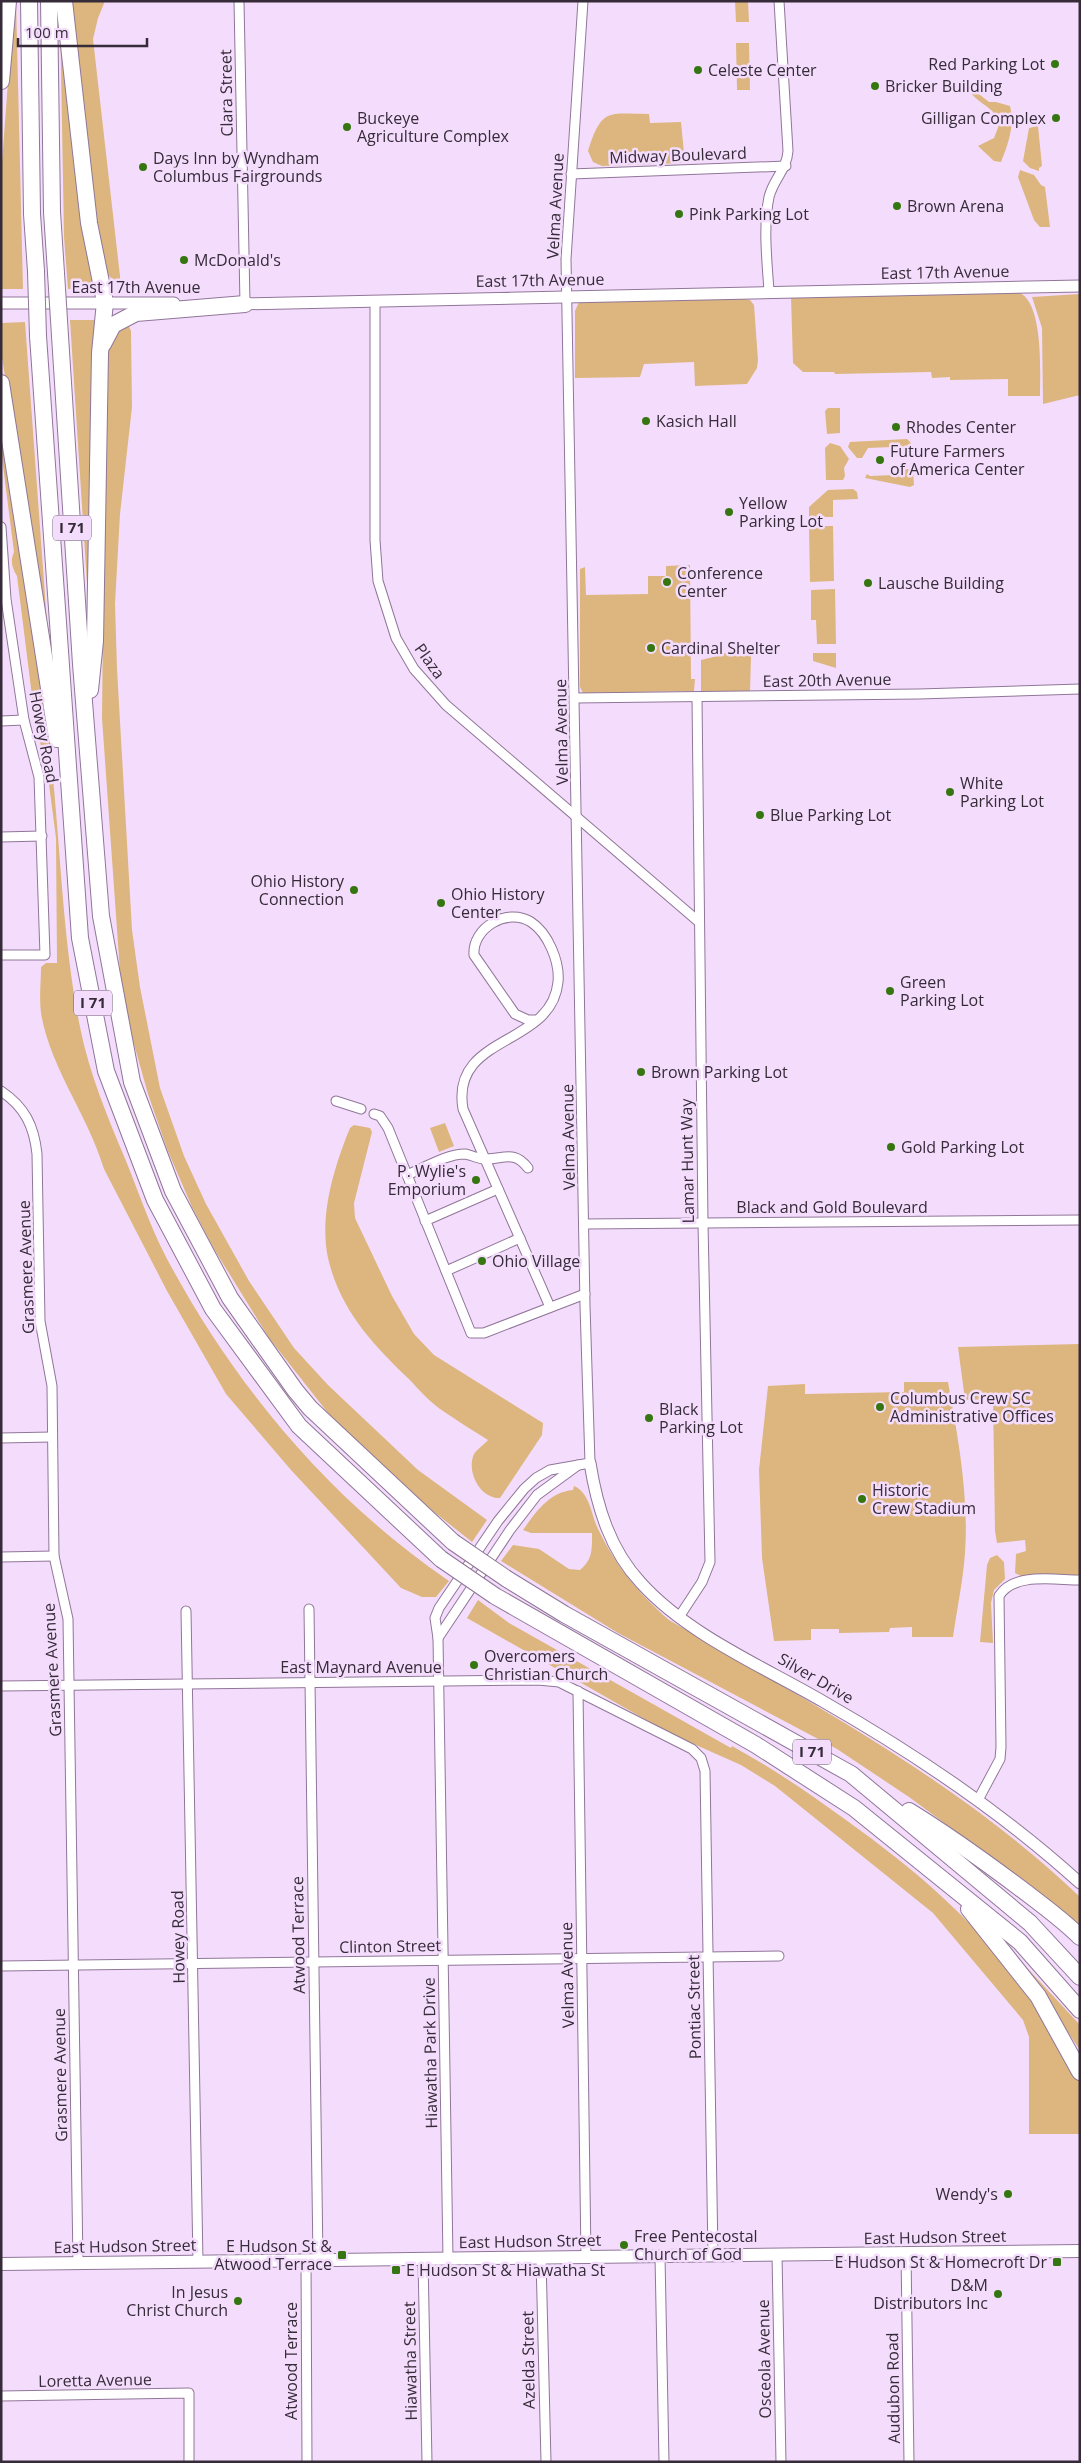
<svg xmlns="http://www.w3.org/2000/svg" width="1081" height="2463" viewBox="0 0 1081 2463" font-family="'Open Sans',sans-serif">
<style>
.green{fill:#dcb67e}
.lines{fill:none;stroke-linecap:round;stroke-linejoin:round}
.minor-casing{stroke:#907699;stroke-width:11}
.tertiary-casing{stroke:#907699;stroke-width:13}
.secondary-casing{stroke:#907699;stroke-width:14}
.motorway-casing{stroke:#907699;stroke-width:18}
.minor{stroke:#fff;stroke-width:9}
.tertiary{stroke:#fff;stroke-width:11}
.secondary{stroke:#fff;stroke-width:12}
.motorway{stroke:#fff;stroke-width:16}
.motorway-bridge-casing{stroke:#907699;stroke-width:18;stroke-linecap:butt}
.motorway-bridge{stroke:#fff;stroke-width:16}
.poi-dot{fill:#367611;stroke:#f4ddfc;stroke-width:2}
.labels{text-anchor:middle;stroke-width:5;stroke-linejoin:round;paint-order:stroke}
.shield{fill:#f4ddfc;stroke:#6f6074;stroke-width:1}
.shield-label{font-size:15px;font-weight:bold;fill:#362b39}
.poi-label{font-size:16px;fill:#362b39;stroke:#f4ddfc;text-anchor:start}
.street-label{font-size:16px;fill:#362b39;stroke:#f4ddfc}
</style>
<rect width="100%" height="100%" fill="#f4ddfc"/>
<g class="green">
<path d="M 14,1 L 16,1 L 23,289 L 1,289 L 1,176 Z"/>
<path d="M 71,1 L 105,1 L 98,18 L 93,39 L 121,285 L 102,271 Z"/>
<path d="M 735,1 L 748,1 L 749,22 L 736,22 Z"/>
<path d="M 60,11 L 93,287 L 68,289 L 64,237 Z"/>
<path d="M 736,43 L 749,43 L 750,90 L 737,90 Z"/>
<path d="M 975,91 L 989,102 L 996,102 L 1010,106 C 1015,125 1008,145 1001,162 L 994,161 L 978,146 L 994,138 L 999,125 C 998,109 980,105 971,93 Z"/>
<path d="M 649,114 L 650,123 L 681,122 L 684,153 L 681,163 L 602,166 L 593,162 L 588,151 C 602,107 608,114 649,114 Z"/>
<path d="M 1038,126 L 1042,166 L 1039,168 L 1039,171 L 1030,168 L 1023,161 L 1029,128 Z"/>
<path d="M 1020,170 L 1034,175 L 1041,185 L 1045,187 L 1050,227 L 1040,227 L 1034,220 L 1018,177 Z"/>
<path d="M 1018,292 C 1044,301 1040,373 1040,396 L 1008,396 L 1008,379 L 950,380 L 950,377 L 932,378 L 931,372 L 835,374 L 834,372 L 803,372 L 793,363 L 791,297 Z"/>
<path d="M 1080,294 L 1080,395 L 1043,404 L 1042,328 L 1032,297 Z"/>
<path d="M 743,299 L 750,300 L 754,305 L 758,360 L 757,368 L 747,384 L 695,386 L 694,362 L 644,364 L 640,377 L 575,378 L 575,311 L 579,302 Z"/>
<path d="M 125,317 L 131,331 L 132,407 L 120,514 L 115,604 L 117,669 L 132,930 L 140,987 L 160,1088 L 184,1156 L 206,1204 L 249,1281 L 294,1348 L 328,1385 L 418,1470 L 487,1520 L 472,1542 L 391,1478 L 332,1418 L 269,1338 L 214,1249 L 192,1207 L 167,1149 L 148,1094 L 130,1030 L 120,972 L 102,718 L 106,336 Z"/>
<path d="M 70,320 L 96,320 L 89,615 Z"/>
<path d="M 25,322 L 50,664 L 1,351 L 1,323 Z"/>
<path d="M 828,408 L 840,408 L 840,433 L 827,434 L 825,411 Z"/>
<path d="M 1,423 C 12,498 23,573 35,647 C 40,679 46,711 49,743 C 61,838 61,933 80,1027 C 89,1073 108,1118 126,1161 C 139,1193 150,1226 166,1257 C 234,1385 329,1499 449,1581 L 436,1597 L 422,1597 L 401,1588 L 291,1470 L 226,1394 L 167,1291 L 104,1169 C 88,1115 50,1068 41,1013 C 39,998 41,981 41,967 L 46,963 L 57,963 L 56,838 L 48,777 L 35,720 L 17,576 C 12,568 10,561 14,552 L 1,450 Z"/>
<path d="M 907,439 L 911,443 L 912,453 L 909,457 L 898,457 L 892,447 L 868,448 L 862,458 L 857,458 L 848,447 L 850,442 Z"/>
<path d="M 830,443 L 840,446 L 849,459 L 844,468 L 845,476 L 843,480 L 826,480 L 825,448 Z"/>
<path d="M 908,469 L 913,472 L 914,485 L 910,487 L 865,478 L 867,474 L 870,476 L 893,475 L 896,470 Z"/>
<path d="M 853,489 L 857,492 L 858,499 L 833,500 L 833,517 L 809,517 L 809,507 L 828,490 Z"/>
<path d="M 809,526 L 833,526 L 834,581 L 810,582 Z"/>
<path d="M 690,565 L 691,679 L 695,679 L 694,691 L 583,693 L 580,687 L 580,569 L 585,567 L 586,595 L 648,594 L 648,576 L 666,576 L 666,566 Z"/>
<path d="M 835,589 L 836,644 L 817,644 L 816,620 L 811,620 L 811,590 Z"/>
<path d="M 722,653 L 746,653 L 751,656 L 750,692 L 701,692 L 701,660 L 721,655 Z"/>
<path d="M 813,653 L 836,653 L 836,668 L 813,661 Z"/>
<path d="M 445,1123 L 454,1146 L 439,1152 L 430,1128 Z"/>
<path d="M 354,1125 L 370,1128 L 372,1132 L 354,1203 L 355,1218 L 392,1296 L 414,1334 L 434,1355 L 543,1423 L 542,1435 L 500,1498 C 480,1499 466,1471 474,1454 C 477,1449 484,1445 488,1440 C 472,1430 456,1420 440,1409 C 429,1401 419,1390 410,1380 C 373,1345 340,1310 328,1258 C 319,1216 334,1167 350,1128 Z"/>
<path d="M 1080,1344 L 1080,1575 L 1023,1577 L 1015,1573 L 1016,1554 L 1026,1551 L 1025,1540 L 997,1543 L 995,1531 L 993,1399 L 965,1400 L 958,1347 Z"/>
<path d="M 904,1382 L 948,1382 C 958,1438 969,1496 965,1553 C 963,1581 957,1609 953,1637 L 912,1637 L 912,1627 L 890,1628 L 889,1632 L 839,1633 L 839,1629 L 811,1629 L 811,1640 L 774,1641 L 762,1558 L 759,1470 L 768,1386 L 805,1384 L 805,1394 L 904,1392 Z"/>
<path d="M 574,1486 C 590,1493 591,1514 598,1529 C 616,1566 638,1593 669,1620 C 812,1704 960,1782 1080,1897 L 1080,1926 L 1043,1896 L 909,1797 L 837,1749 L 618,1633 L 501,1561 L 513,1545 L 539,1549 L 569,1569 L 580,1570 C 593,1560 592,1548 592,1533 L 531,1533 L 523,1530 C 536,1512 549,1492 573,1490 Z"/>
<path d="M 997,1555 L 1004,1562 L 1005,1579 L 994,1590 L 991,1603 L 993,1643 L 980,1642 L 987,1565 L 990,1558 Z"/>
<path d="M 478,1600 L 509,1623 L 731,1748 L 732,1746 C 772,1768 809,1793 846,1820 C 931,1881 990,1934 1047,2023 C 1055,2034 1077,2062 1080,2074 C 1081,2087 1080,2119 1080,2134 L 1029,2134 L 1029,2037 L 1023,2020 L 933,1913 L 775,1786 L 741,1765 L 669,1733 L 467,1618 Z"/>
<path d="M 1015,1955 L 1080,2025 L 1080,2050 Z"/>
</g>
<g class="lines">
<g class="minor-casing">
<g id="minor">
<path d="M 239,1 L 245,304"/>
<path d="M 571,174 L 786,166"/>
<path d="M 769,291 C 767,261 763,227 769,197 C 773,180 787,169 788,151 L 779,1"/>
<path d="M 375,301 L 375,540 L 378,581 L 396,638 L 414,669 L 446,705 L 699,922"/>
<path d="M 1,527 L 6,599 L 24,720 L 39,777 L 45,955 L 1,955"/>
<path d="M 575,698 L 919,694 L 1080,689"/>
<path d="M 1,721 L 24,720"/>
<path d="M 1,837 L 42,836"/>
<path d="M 537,1020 L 528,1020 L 515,1014 L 474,955 C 472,928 507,907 531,922 C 548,933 560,962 558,982 C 552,1047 450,1034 463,1109 L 550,1307"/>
<path d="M 1,1091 C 25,1107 34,1126 37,1154 L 40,1321 L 52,1386 L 54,1556 L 68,1619 L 78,2263"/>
<path d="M 336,1101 L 361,1109"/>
<path d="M 374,1114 L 380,1116 L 388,1128 L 471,1333 L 484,1333 L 585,1294"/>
<path d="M 407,1175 C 424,1168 446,1154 465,1154 C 472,1155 480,1160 487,1159 C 506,1158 515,1151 528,1168"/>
<path d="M 425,1221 L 498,1189"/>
<path d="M 584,1224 L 1080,1220"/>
<path d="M 446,1271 L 520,1238"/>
<path d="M 1,1438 L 52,1437"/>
<path d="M 1,1557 L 54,1556"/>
<path d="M 309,1609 L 318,2260"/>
<path d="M 186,1611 L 198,2262"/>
<path d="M 679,1617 L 702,1582 L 710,1562 L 703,1223 L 697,697"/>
<path d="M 438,1638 L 510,1530 L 537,1495 L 578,1465"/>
<path d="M 1,1686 L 538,1680 L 559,1682 L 692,1749 L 701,1758 L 705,1771 L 713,2256"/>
<path d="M 578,1691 L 586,2257"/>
<path d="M 978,1800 L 1000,1759 L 1001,1747 L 999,1596 C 1014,1572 1054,1580 1080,1580"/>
<path d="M 1,1966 L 779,1956"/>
<path d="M 906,2253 L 909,2462"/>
<path d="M 777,2255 L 781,2462"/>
<path d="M 660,2256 L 664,2462"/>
<path d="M 541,2258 L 546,2462"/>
<path d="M 423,2259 L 427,2462"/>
<path d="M 448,2259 L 438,1638 L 435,1618 L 439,1608 L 498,1521 L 524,1489 L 536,1478 L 550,1470 L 590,1463 L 585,1306 L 566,259 L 583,1"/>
<path d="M 306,2260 L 307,2462"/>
<path d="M 1,2396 L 189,2393 L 189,2462"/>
</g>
</g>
<g class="tertiary-casing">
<g id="tertiary">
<path d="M 1,303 L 174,303"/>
<path d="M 238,304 L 1080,286"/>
<path d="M 590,1463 C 597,1507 610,1550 641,1583 C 688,1635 764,1667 824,1702 C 915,1754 1002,1812 1080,1883"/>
</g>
</g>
<g class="secondary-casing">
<path id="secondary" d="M 1,2264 L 1080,2251"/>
</g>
<g class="motorway-casing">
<g id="motorway">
<path d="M 29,1 L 32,214 L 36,271"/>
<path d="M 49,1 L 52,212 L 56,273"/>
<path d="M 64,1 L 89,223 L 105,302 L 100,353 L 95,641 L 90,690"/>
<path d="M 1,81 L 8,1"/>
<path d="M 38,336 L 80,938 L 106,1071 L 155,1200 L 213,1309 L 299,1426 L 441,1559"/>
<path d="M 60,336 L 81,664 L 101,916 L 132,1082 L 173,1191 L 230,1298 L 295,1390 L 310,1408 L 453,1542"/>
<path d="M 103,344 L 113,325 L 136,313 L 245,304"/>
<path d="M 1,383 L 57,739"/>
<path d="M 507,1579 L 564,1614 L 851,1774 L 1030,1923 L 1080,1977"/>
<path d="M 495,1596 L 756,1745 L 854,1808 L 1020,1942 L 1080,2010"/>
<path d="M 909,1811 C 948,1835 984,1861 1020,1888 C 1041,1904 1062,1919 1080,1937"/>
<path d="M 969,1909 L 1038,1996 L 1080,2072"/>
</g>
</g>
<use href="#minor" class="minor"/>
<use href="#tertiary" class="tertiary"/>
<use href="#secondary" class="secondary"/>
<use href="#motorway" class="motorway"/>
<g class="motorway-bridge-casing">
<g id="motorway-bridge">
<path d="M 36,271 L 38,336"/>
<path d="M 56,273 L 60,336"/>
<path d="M 453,1542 L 507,1579"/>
<path d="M 441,1559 L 495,1596"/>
</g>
</g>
<use href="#motorway-bridge" class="motorway-bridge"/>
</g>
<g class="poi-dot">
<circle cx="1055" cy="64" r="5"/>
<circle cx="698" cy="70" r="5"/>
<circle cx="875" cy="86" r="5"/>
<circle cx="1056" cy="118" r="5"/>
<circle cx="347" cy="127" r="5"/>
<circle cx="143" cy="167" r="5"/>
<circle cx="897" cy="206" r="5"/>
<circle cx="679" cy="214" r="5"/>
<circle cx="184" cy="260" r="5"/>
<circle cx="646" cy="421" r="5"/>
<circle cx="896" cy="427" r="5"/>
<circle cx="880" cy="460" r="5"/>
<circle cx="729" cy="512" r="5"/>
<circle cx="667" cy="582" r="5"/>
<circle cx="868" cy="583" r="5"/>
<circle cx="651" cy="648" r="5"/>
<circle cx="950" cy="792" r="5"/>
<circle cx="760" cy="815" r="5"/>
<circle cx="354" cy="890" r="5"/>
<circle cx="441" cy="903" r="5"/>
<circle cx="890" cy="991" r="5"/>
<circle cx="641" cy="1072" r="5"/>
<circle cx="891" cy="1147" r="5"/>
<circle cx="476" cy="1180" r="5"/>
<circle cx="482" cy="1261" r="5"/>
<circle cx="880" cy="1407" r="5"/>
<circle cx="649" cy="1418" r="5"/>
<circle cx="862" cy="1499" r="5"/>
<circle cx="474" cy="1665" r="5"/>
<circle cx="1008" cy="2194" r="5"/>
<circle cx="624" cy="2245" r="5"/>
<rect x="337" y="2250" width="10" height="10" rx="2.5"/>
<rect x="1052" y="2257" width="10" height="10" rx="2.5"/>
<rect x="391" y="2265" width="10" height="10" rx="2.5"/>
<circle cx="998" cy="2294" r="5"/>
<circle cx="238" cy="2301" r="5"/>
</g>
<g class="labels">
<g class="shield">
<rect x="53" y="515.5" width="38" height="25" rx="4"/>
<rect x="74" y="990.5" width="38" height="25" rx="4"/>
<rect x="793" y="1739.5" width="38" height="25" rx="4"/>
</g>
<g class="shield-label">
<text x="72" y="533">I 71</text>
<text x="93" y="1008">I 71</text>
<text x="812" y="1757">I 71</text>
</g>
<g class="poi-label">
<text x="1045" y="70" text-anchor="end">Red Parking Lot</text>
<text x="708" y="76">Celeste Center</text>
<text x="885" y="92">Bricker Building</text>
<text x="357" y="124">Buckeye<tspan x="357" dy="18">Agriculture Complex</tspan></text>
<text x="1046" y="124" text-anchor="end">Gilligan Complex</text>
<text x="153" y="164">Days Inn by Wyndham<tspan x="153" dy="18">Columbus Fairgrounds</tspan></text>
<text x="907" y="212">Brown Arena</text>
<text x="689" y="220">Pink Parking Lot</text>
<text x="194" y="266">McDonald's</text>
<text x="656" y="427">Kasich Hall</text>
<text x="906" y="433">Rhodes Center</text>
<text x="890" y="457">Future Farmers<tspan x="890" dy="18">of America Center</tspan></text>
<text x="739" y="509">Yellow<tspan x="739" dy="18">Parking Lot</tspan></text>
<text x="677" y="579">Conference<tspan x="677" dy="18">Center</tspan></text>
<text x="878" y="589">Lausche Building</text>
<text x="661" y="654">Cardinal Shelter</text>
<text x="960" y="789">White<tspan x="960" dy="18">Parking Lot</tspan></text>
<text x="770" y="821">Blue Parking Lot</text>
<text x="344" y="887" text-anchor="end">Ohio History<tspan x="344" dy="18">Connection</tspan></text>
<text x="451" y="900">Ohio History<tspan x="451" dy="18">Center</tspan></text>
<text x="900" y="988">Green<tspan x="900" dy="18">Parking Lot</tspan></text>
<text x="651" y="1078">Brown Parking Lot</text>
<text x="901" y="1153">Gold Parking Lot</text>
<text x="466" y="1177" text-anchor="end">P. Wylie's<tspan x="466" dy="18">Emporium</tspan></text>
<text x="492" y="1267">Ohio Village</text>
<text x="890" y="1404">Columbus Crew SC<tspan x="890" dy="18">Administrative Offices</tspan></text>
<text x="659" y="1415">Black<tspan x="659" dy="18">Parking Lot</tspan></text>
<text x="872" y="1496">Historic<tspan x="872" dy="18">Crew Stadium</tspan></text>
<text x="484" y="1662">Overcomers<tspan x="484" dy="18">Christian Church</tspan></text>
<text x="998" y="2200" text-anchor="end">Wendy's</text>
<text x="634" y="2242">Free Pentecostal<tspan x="634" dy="18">Church of God</tspan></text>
<text x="332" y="2252" text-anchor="end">E Hudson St &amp;<tspan x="332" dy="18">Atwood Terrace</tspan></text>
<text x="1047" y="2268" text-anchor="end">E Hudson St &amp; Homecroft Dr</text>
<text x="406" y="2276">E Hudson St &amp; Hiawatha St</text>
<text x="988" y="2291" text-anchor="end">D&amp;M<tspan x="988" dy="18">Distributors Inc</tspan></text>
<text x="228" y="2298" text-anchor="end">In Jesus<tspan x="228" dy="18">Christ Church</tspan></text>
</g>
<g class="street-label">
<text transform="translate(226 93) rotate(-91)" y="6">Clara Street</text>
<text transform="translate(678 155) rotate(-2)" y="6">Midway Boulevard</text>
<text transform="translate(555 206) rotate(-87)" y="6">Velma Avenue</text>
<text transform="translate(945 272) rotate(-1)" y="6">East 17th Avenue</text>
<text transform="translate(540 280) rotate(-1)" y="6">East 17th Avenue</text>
<text x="136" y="293">East 17th Avenue</text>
<text transform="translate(430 661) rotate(54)" y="6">Plaza</text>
<text transform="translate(827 680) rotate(-1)" y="6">East 20th Avenue</text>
<text transform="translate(561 732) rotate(-91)" y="6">Velma Avenue</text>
<text transform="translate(44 737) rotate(79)" y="6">Howey Road</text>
<text transform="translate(568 1137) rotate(-91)" y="6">Velma Avenue</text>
<text transform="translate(687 1161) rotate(-91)" y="6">Lamar Hunt Way</text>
<text x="832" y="1213">Black and Gold Boulevard</text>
<text transform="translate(26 1267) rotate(-92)" y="6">Grasmere Avenue</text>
<text x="361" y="1673">East Maynard Avenue</text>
<text transform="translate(52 1670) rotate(-93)" y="6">Grasmere Avenue</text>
<text transform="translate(816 1678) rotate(30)" y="6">Silver Drive</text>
<text transform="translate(298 1935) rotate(-91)" y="6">Atwood Terrace</text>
<text transform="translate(178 1937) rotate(-91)" y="6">Howey Road</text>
<text transform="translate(390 1946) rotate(-1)" y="6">Clinton Street</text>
<text transform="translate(567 1975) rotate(-91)" y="6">Velma Avenue</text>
<text transform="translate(694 2007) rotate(-91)" y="6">Pontiac Street</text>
<text transform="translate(430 2053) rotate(-91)" y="6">Hiawatha Park Drive</text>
<text transform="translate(60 2075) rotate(-91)" y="6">Grasmere Avenue</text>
<text transform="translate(935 2237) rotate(-1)" y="6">East Hudson Street</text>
<text transform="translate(530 2241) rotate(-1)" y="6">East Hudson Street</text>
<text transform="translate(125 2246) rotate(-1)" y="6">East Hudson Street</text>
<text transform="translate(764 2359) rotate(-91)" y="6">Osceola Avenue</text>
<text transform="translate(528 2360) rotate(-91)" y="6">Azelda Street</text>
<text transform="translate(291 2361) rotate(-90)" y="6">Atwood Terrace</text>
<text transform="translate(410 2361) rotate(-91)" y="6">Hiawatha Street</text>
<text transform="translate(95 2380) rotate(-1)" y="6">Loretta Avenue</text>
<text transform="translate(893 2388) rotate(-91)" y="6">Audubon Road</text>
</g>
</g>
<rect width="1081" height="2463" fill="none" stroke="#362b39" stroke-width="5"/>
<path d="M18 38v8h129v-8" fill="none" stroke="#362b39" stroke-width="2.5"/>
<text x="25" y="38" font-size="15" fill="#362b39" stroke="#f4ddfc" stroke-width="4" paint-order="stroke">100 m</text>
</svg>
